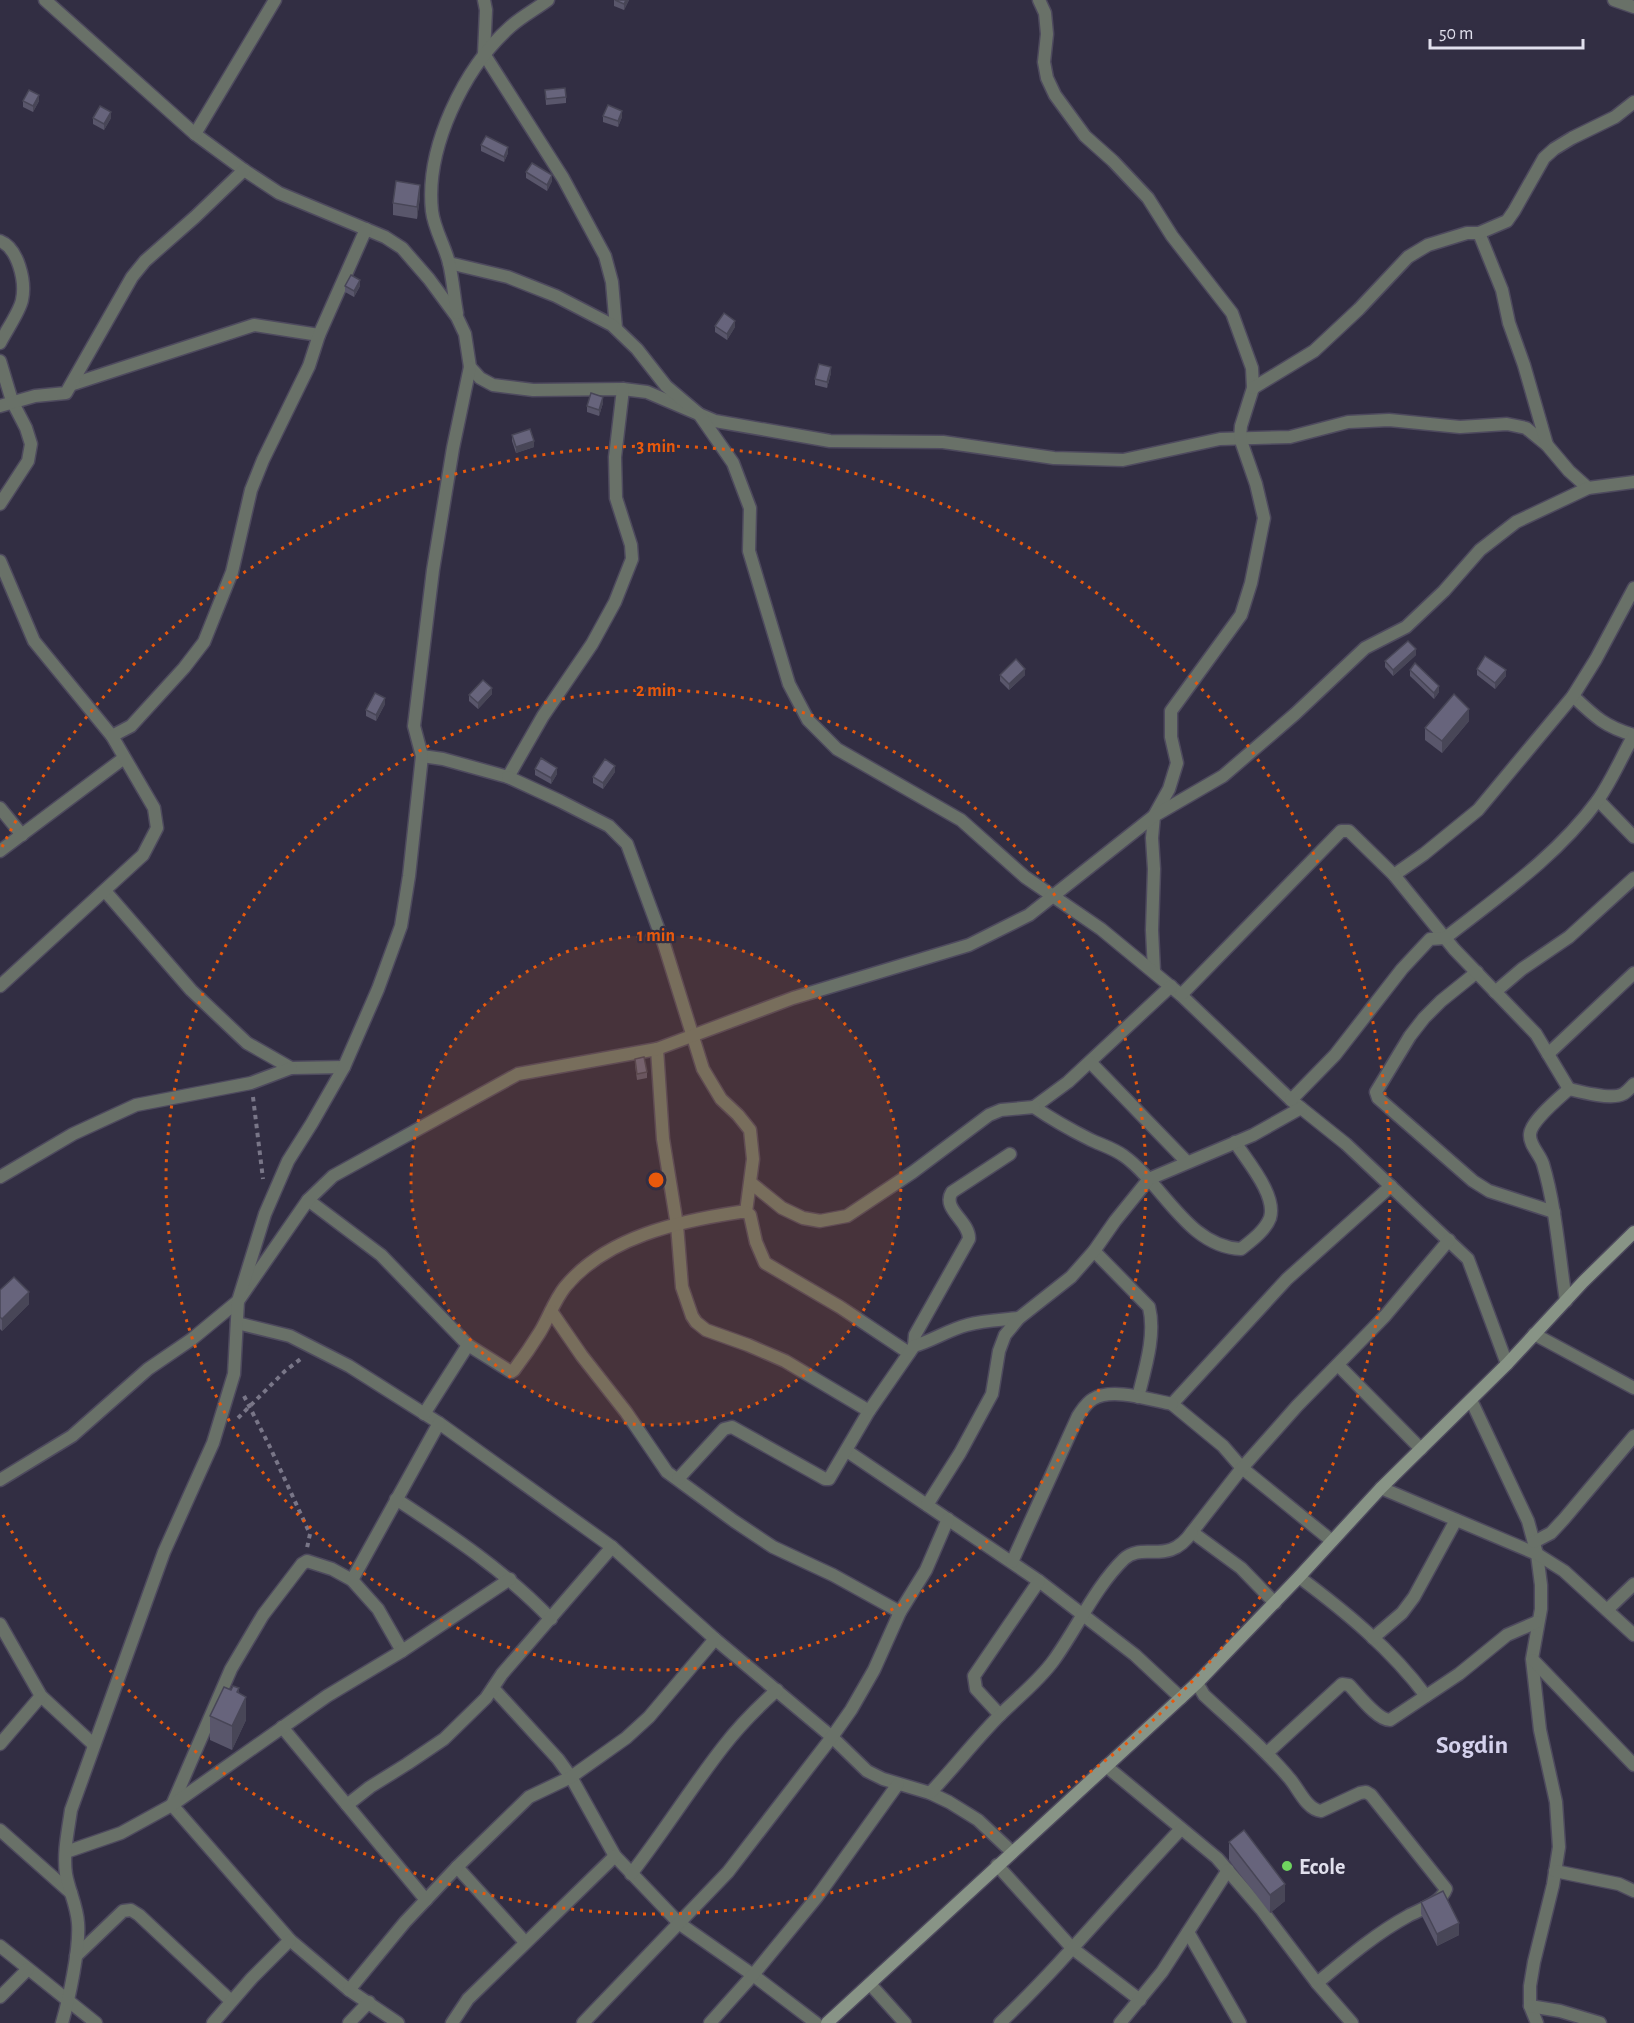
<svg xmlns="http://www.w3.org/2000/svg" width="1634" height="2023" viewBox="0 0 1634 2023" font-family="'Alegreya Sans',sans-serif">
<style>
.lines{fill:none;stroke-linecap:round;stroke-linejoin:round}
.street-casing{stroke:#4e4a5e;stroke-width:15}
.secondary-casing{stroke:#4e4a5e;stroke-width:15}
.path{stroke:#797688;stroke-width:4;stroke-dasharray:4.5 4.5;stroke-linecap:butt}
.street{stroke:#697168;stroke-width:12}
.secondary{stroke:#889486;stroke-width:12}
.wall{fill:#59566b}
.shaded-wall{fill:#484657}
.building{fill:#67647c;stroke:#484657;stroke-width:1.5}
.ring{fill:none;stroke:#e8590c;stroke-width:3;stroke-dasharray:3 6}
.poi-dot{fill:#6fd35f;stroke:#322e43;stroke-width:2}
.labels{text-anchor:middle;stroke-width:4.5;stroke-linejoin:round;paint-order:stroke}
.poi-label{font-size:22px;font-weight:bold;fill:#e1e0ed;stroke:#322e43;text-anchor:start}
.quarter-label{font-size:26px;font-weight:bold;fill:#d4d1ec;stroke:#322e43}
.centre{fill:#e8590c;stroke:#322e43;stroke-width:3}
.ring-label{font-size:18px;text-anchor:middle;font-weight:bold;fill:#e8590c;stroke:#322e43;stroke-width:4.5;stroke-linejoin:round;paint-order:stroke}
</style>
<rect width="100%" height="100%" fill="#322e43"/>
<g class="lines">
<g class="street-casing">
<g id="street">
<path d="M 45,0 L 195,134 L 244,170 L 279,193 L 385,237 L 402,248 L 429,279 L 457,317 L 465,334 L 470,367 L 480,378 L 493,385 L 533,390 L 623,389 L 647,392 L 715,421 L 830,441 L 943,442 L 1054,458 L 1123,460 L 1220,439 L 1290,437 L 1348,422 L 1389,420 L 1460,427 L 1507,424 L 1526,428 L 1547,445 L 1569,471 L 1588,488"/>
<path d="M 484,0 L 486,10 L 484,54 L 563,178 L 605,256 L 612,282 L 616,328"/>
<path d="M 1039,0 L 1045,13 L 1047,34 L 1044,62 L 1047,78 L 1055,95 L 1085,136 L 1113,161 L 1148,198 L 1172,236 L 1232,313 L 1252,368 L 1253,388 L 1241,426 L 1240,438 L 1256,484 L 1264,518 L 1251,583 L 1241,615 L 1171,711 L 1171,737 L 1177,763 L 1169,789 L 1154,816 L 1152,838 L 1154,869 L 1152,930 L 1154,971"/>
<path d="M 1614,0 L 1634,7"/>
<path d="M 195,134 L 275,0"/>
<path d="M 1479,233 L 1502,290 L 1509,323 L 1524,365 L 1547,445"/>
<path d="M 0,241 C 18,248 26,281 22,300 C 20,311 6,331 0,343"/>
<path d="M 449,263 L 508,277 L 556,296 L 612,325 L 637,349 L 666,386 L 699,414 L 733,463 L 750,508 L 749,551 L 789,684 L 808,720 L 837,749 L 961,820 L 1025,877 L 1101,929 L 1181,995 L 1291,1100 L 1346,1144 L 1468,1259 L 1507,1364"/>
<path d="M 457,313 C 454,297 453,280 449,263 C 445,246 434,229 432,211 C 425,148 464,68 510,27 C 521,17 536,9 548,0"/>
<path d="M 0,361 L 12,401 L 26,428 L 31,444 L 28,461 L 0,504"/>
<path d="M 73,384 L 254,325 L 319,335"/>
<path d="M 1253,388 L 1314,351 L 1359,309 L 1408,257 L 1428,245 L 1467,233 L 1479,233 L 1507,221 L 1514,211 L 1544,158 L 1554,149 L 1572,138 L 1615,117 L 1634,102"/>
<path d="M 0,406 L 35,396 L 66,393 L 132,277 L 145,261 L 195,217 L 244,170"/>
<path d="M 0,561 L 34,641 L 112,736"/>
<path d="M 1573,696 C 1594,716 1605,727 1634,735"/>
<path d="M 422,756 L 443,759 L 508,777 L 543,716 L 592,644 L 615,602 L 632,559 L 631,545 L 616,498 L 615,457 L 623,389"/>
<path d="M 508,777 L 560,801 L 609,826 L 627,844 L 664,944 L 703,1069 L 721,1099 L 738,1115 L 750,1130 L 753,1159 L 746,1212"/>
<path d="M 1598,800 L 1634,837"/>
<path d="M 0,808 L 22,835"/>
<path d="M 0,851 L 124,758"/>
<path d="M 1394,875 L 1424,854 L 1478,810 L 1573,696 L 1596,659 L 1634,588"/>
<path d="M 105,891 L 191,990 L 247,1043 L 291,1068 L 344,1067"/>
<path d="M 1477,972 L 1441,1001 L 1424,1018 L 1410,1036 L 1376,1092 L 1378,1098 L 1473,1181 L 1489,1191 L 1554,1212"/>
<path d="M 0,986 L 143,855 L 157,828 L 154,808 L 112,736 L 131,726 L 184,668 L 204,642 L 232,572 L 251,490 L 263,460 L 309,366 L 319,335 L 366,229"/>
<path d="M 1171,986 L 1068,1082 L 1034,1107 C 1053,1120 1071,1130 1091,1140 C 1102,1145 1115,1149 1124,1156 C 1163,1184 1188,1247 1241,1249 C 1251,1241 1265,1231 1270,1218 C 1277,1195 1247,1161 1235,1142"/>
<path d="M 1495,992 L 1522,969 L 1569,937 L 1634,878"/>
<path d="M 1181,995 L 1341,831 L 1349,831 L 1394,875 L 1454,949 L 1536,1034 L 1569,1089"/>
<path d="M 657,1049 L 663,1139 L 677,1225 L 682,1287 L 692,1316 L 696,1322 L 706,1330 L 748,1345 L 785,1361 L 869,1411"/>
<path d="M 1548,1054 L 1634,973"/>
<path d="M 1090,1062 L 1187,1162"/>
<path d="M 1291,1100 L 1335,1055 L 1402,969 L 1430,939 L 1445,938 C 1500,895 1557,856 1598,800 C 1612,780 1622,756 1634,735"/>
<path d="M 0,1177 L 73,1134 L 136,1105 L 251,1083 L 291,1068"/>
<path d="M 751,1183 L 782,1208 L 803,1218 L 820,1221 L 847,1216 L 913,1172 L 989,1115 L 1001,1110 L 1034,1107"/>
<path d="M 308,1200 L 381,1255 L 468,1345 L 511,1372 L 514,1370 C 523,1358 532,1345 540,1332 C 549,1317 554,1301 565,1287 C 606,1237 679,1221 740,1212 L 746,1212 L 750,1215 L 756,1242 L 765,1263 L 840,1307 L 909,1353"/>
<path d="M 1094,1251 L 1149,1307 C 1156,1335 1145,1369 1138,1397"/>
<path d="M 1566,1301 C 1559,1255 1556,1208 1543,1164 C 1540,1154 1529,1145 1530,1134 C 1531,1121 1559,1098 1569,1089 C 1581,1092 1612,1100 1623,1094 C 1627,1092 1631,1087 1634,1084"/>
<path d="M 551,1311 L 582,1356 L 626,1412 L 667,1472 L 734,1521 L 773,1547 L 833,1575 L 900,1612"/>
<path d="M 237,1323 L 290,1336 L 349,1366 L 439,1423 L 612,1547 L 715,1639 L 832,1737 L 867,1771 L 883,1779 L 930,1793 L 949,1802 L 978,1820 L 1012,1852"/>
<path d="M 1534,1334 L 1634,1388"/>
<path d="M 914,1346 L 915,1335 L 969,1239 C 970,1221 941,1209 952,1192 L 1010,1154"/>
<path d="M 1338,1365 L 1421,1449"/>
<path d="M 1471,1400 L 1528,1521 L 1537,1554 L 1541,1585 L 1541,1609 L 1532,1659 L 1540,1730 L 1556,1802 L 1559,1847 L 1553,1885 L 1534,1962 L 1530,1986 L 1530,2006 L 1537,2023"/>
<path d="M 424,1414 L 468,1345"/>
<path d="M 847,1451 L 1039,1581 L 1135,1655 L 1181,1698"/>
<path d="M 678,1479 L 724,1429 L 732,1427 L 825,1479 L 829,1479 L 869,1411 L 914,1346 C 932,1341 948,1330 967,1325 C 984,1320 1002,1320 1019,1318"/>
<path d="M 0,1480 L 72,1436 L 148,1369 L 192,1339 L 238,1301 L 308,1200 L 333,1176 L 518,1074 L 657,1049 L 793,998 L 969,945 L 1029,915 L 1154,816 L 1223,776 L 1295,714 L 1365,648 L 1406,627 L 1444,591 L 1480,550 L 1516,522 L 1588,488 L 1634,482"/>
<path d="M 1381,1488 L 1537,1554 L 1564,1571 L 1634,1635"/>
<path d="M 396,1499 C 451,1535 505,1571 551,1619"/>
<path d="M 927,1505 L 960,1453 L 992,1394 L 999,1351 L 1005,1335 L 1019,1318 L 1071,1277 L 1094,1251 L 1115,1221 L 1149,1179 L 1253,1135 L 1301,1108"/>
<path d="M 1332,1541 L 1242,1468 L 1223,1446 L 1172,1404 L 1287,1279 L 1391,1186"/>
<path d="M 1534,1542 L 1551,1533 L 1564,1519 L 1634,1436"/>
<path d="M 1012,1562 L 1078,1416 C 1083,1409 1086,1403 1093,1399 C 1112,1387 1151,1400 1172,1404"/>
<path d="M 1299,1577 C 1346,1612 1391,1649 1426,1696"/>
<path d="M 352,1580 L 332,1569 L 307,1561 L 302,1564 L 263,1615 L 231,1669 L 172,1805 L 290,1940 L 349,1990 L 398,2023"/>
<path d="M 1275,1603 L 1241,1568 L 1192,1532 L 1242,1468 L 1297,1406 L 1385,1316 L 1449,1240"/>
<path d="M 1607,1610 L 1634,1584"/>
<path d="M 0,1624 L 41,1696 L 93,1744"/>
<path d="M 1373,1638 L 1402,1613 L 1414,1597 L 1456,1520"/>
<path d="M 402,1651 L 378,1609 L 352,1580 L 439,1423"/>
<path d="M 1533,1660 L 1634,1765"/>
<path d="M 1197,1683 L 1204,1695 C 1233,1722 1264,1748 1290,1779 C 1298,1788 1307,1810 1321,1811 L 1360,1793 L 1366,1792 L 1371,1795 L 1446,1889 C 1441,1903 1421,1909 1408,1916 C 1375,1934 1346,1959 1317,1983"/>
<path d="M 493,1688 L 558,1759 L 571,1777 L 615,1856 L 680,1924 L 753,1975 L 816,2023"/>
<path d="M 1000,1715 L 976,1689 L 974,1676 L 1039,1581"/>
<path d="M 282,1727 L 347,1805 L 370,1787 L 407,1764 L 444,1739 L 486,1698 L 502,1674 L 612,1547"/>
<path d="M 0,1744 L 41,1696"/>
<path d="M 1267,1753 L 1342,1684 L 1349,1685 C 1358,1694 1377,1720 1390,1720 L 1459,1674 L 1507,1635 L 1537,1622"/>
<path d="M 1106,1766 L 1217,1858 L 1261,1909 L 1317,1983 L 1352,2023"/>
<path d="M 930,1793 C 954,1768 975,1740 1000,1715 C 1018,1697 1039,1681 1054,1660 C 1077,1628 1096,1586 1124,1559 C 1143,1541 1168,1567 1192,1532"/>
<path d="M 347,1805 L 426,1900"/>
<path d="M 0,1830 L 71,1893"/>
<path d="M 66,1852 L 121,1833 L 172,1805 L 327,1696 L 402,1651 L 510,1579"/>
<path d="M 997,1865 L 1072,1948 L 1140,2000"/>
<path d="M 1555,1871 L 1619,1884 L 1634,1891"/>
<path d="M 631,1874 C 663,1833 691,1788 723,1747 C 739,1726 757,1708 777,1690"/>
<path d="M 1188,1932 L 1240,2023"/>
<path d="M 525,1942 L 457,1867 L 529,1797 L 571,1777 L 626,1738 L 649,1717 L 715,1639"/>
<path d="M 0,1946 L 96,2023"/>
<path d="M 76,1956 L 123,1911 L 131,1910 L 139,1915 L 231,2001"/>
<path d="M 870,1984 L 905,2023"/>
<path d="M 349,1990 L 405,1922 L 457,1867"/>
<path d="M 0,1997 L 28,1969"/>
<path d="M 1530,2006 L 1560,2011 L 1600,2023"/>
<path d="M 62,2023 C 69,1999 80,1948 78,1923 C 77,1906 69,1891 66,1874 C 63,1853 68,1831 71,1810 L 164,1552 L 213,1443 L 234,1374 L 238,1301 L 265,1214 L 288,1161 L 312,1123 L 344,1067 L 378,989 L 401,926 L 409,876 L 422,756 L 414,726 L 433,570 L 453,448 L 470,367"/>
<path d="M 213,2023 L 252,1978 L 290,1940"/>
<path d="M 349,2023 L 369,2002"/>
<path d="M 452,2023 L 468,1999 L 615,1856"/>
<path d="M 583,2023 L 728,1872 L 832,1737 L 851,1710 L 874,1670 L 900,1612 L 926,1570 L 948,1519"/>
<path d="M 710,2023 L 753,1975 L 817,1897 L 898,1784"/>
<path d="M 1000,2023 C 1064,1962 1120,1893 1181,1829"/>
<path d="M 1120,2023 L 1162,1972 L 1228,1870"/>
</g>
</g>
<g class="secondary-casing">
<path id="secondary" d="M 827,2023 L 1197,1683 L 1299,1577 L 1381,1488 L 1507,1364 L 1583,1282 L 1634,1232"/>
</g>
<g class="path">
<path d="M 253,1097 L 263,1179"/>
<path d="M 244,1396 L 269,1445 L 310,1534 L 307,1548"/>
<path d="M 238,1418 L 285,1371 L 302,1358"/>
</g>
<use href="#street" class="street"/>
<use href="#secondary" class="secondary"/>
</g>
<g class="wall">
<path d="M 614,0 L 629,0 L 624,10 L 614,6 Z"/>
<path d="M 545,90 L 566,97 L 566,103 L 546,105 Z"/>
<path d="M 23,101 L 39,101 L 33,112 L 23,107 Z"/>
<path d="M 603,116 L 622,117 L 618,127 L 603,122 Z"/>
<path d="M 93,118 L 111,118 L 104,130 L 93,124 Z"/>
<path d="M 481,145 L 508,153 L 504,162 L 481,151 Z"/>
<path d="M 526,172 L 552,181 L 547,191 L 526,178 Z"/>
<path d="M 420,197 L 417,219 L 393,215 L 393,203 Z"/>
<path d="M 345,286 L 360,286 L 354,297 L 345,292 Z"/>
<path d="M 715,326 L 735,327 L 727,340 L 715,332 Z"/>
<path d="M 831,373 L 827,388 L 815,385 L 815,379 Z"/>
<path d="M 603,403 L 599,416 L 587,412 L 587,406 Z"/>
<path d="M 512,435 L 534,447 L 516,453 L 512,441 Z"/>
<path d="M 1416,655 L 1393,676 L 1385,667 L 1385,661 Z"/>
<path d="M 1477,669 L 1506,676 L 1495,689 L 1477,675 Z"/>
<path d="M 1410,670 L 1439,692 L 1434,699 L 1410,676 Z"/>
<path d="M 1000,675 L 1025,675 L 1009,690 L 1000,681 Z"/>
<path d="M 492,694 L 478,709 L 469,701 L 469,695 Z"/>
<path d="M 385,704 L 376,721 L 366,716 L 366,710 Z"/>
<path d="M 1469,721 L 1442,753 L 1425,740 L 1425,728 Z"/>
<path d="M 535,769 L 557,774 L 551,784 L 535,775 Z"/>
<path d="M 615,772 L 603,789 L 593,783 L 593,777 Z"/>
<path d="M 635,1059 L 647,1072 L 647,1078 L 637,1080 L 635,1065 Z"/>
<path d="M 0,1290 L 29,1304 L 2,1331 L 0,1329 Z"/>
<path d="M 239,1693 L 246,1720 L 232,1750 L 210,1740 L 210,1716 Z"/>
<path d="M 1229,1842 L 1285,1901 L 1270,1913 L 1229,1860 Z"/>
<path d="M 1421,1902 L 1459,1935 L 1437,1946 L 1421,1914 Z"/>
</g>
<g class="shaded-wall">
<path d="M 626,0 L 629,0 L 624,10 L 624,4 Z"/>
<path d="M 39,95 L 39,101 L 33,112 L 33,106 Z"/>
<path d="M 622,111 L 622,117 L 618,127 L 618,121 Z"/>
<path d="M 111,112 L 111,118 L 104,130 L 104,124 Z"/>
<path d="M 508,147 L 508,153 L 504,162 L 504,157 Z"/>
<path d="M 552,175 L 552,181 L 547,191 L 547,185 Z"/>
<path d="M 420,185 L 420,197 L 417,219 L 417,207 Z"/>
<path d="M 360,280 L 360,286 L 354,297 L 354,291 Z"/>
<path d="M 735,321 L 735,327 L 727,340 L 727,334 Z"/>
<path d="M 831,367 L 831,373 L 827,388 L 827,382 Z"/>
<path d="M 603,397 L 603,403 L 599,416 L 599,410 Z"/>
<path d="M 534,441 L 534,447 L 516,453 L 516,447 Z"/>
<path d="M 1416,649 L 1416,655 L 1393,676 L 1393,670 Z"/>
<path d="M 1025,669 L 1025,675 L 1009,690 L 1009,684 Z"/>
<path d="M 1506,670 L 1506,676 L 1495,689 L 1495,683 Z"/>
<path d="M 1439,686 L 1439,692 L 1434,699 L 1434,693 Z"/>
<path d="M 492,688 L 492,694 L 478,709 L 478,703 Z"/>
<path d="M 385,698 L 385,704 L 376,721 L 376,715 Z"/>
<path d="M 1469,709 L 1469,721 L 1442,753 L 1442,741 Z"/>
<path d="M 615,766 L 615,772 L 603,789 L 603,783 Z"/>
<path d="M 557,768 L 557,774 L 551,784 L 551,778 Z"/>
<path d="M 29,1292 L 29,1304 L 2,1331 L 2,1319 Z"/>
<path d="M 239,1688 L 239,1712 L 246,1697 L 246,1720 L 232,1750 L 232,1726 L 237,1692 Z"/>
<path d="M 1285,1884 L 1285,1901 L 1270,1913 L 1270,1895 Z"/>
<path d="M 1459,1923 L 1459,1935 L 1437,1946 L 1437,1934 Z"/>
</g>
<g class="building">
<path d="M 615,0 L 626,0 L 624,4 Z"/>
<path d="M 565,88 L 566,97 L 546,99 L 545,90 Z"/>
<path d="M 29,90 L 39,95 L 33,106 L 23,101 Z"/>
<path d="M 608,105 L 622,111 L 618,121 L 603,116 Z"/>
<path d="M 100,106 L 111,112 L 104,124 L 93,118 Z"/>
<path d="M 486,136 L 508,147 L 504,157 L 481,145 Z"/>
<path d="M 532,163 L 552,175 L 547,185 L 526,172 Z"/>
<path d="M 396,181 L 420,185 L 417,207 L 393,203 Z"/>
<path d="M 351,275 L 360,280 L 354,291 L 345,286 Z"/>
<path d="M 724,313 L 735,321 L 727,334 L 715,326 Z"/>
<path d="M 819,364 L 831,367 L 827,382 L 815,379 Z"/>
<path d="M 591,393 L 603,397 L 599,410 L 587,406 Z"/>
<path d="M 530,429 L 534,441 L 516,447 L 512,435 Z"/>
<path d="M 1408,641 L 1416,649 L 1393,670 L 1385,661 Z"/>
<path d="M 1485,656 L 1506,670 L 1495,683 L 1477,669 Z"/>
<path d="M 1016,659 L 1025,669 L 1009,684 L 1000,675 Z"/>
<path d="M 1415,663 L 1439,686 L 1434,693 L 1410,670 Z"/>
<path d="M 483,680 L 492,688 L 478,703 L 469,695 Z"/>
<path d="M 375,693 L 385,698 L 376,715 L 366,710 Z"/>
<path d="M 1454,694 L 1469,709 L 1442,741 L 1425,728 Z"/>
<path d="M 541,758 L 557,768 L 551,778 L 535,769 Z"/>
<path d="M 605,759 L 615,766 L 603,783 L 593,777 Z"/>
<path d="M 644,1057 L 647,1072 L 637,1074 L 635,1059 Z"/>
<path d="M 14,1277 L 29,1292 L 2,1319 L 0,1317 L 0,1290 Z"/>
<path d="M 233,1686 L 239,1688 L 237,1692 L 246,1697 L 232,1726 L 210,1716 L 224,1687 L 231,1690 Z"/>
<path d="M 1244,1830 L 1285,1884 L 1270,1895 L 1229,1842 Z"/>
<path d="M 1443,1891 L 1459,1923 L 1437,1934 L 1421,1902 Z"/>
</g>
<circle cx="656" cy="1180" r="245" fill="#e8590c" fill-opacity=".12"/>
<g class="ring">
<circle cx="656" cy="1180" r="245"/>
<circle cx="656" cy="1180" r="490"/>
<path d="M2 847A734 734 0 1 1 2 1513"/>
</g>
<circle class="poi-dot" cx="1287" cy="1866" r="6"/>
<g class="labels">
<g class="poi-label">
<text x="1299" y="1874">Ecole</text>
</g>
<g class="quarter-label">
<text x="1472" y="1753">Sogdin</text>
</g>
</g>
<circle cx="656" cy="1180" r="9" class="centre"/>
<g class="ring-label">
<text x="656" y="452">3 min</text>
<text x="656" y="696">2 min</text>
<text x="656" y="941">1 min</text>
</g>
<path d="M1430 39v9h153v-9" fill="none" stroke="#e1e0ed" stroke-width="3"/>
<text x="1439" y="39" font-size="18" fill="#e1e0ed" stroke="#322e43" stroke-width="4.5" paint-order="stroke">50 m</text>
</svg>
